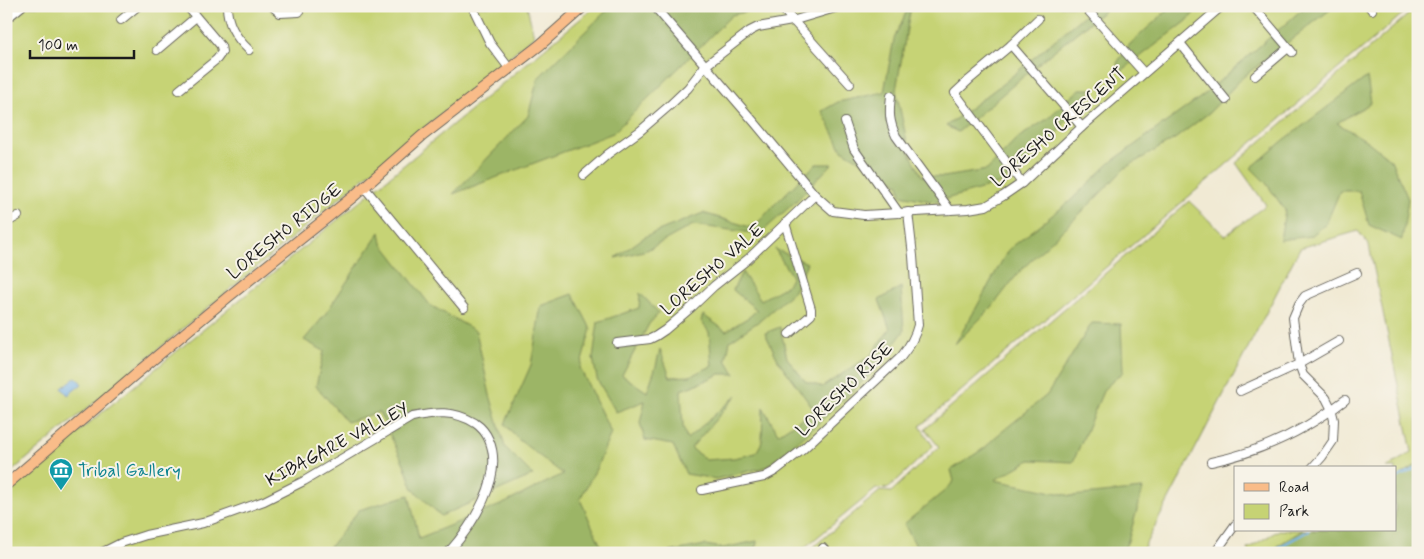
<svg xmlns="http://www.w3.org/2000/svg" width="1424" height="559" viewBox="0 0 1424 559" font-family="Mynerve,sans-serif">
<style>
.green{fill:#c6d374;stroke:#717848}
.forest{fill:#9cb566;stroke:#5c6841}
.water{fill:#76b3e8;stroke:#496882}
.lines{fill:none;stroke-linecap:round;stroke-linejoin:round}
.stream{stroke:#76b3e8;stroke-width:2}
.minor-casing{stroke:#67645c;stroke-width:10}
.major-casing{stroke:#67645c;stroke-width:12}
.minor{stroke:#fff;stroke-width:8}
.major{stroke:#f9bc89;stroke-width:10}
.labels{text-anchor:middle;stroke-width:4;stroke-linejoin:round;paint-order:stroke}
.street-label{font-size:18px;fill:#1c1c1c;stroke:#f7f3e8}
.culture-label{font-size:18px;fill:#0d838f;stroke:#f7f3e8;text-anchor:start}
</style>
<rect width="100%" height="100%" fill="#f7f3e8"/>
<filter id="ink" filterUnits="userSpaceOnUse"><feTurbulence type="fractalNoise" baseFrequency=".02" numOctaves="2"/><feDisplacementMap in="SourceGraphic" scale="10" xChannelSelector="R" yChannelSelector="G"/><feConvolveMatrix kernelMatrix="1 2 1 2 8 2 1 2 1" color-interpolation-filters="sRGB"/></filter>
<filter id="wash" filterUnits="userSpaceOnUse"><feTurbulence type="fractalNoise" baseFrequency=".0096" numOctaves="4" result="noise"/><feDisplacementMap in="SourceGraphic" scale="20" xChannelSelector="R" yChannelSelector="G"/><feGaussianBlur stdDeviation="1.12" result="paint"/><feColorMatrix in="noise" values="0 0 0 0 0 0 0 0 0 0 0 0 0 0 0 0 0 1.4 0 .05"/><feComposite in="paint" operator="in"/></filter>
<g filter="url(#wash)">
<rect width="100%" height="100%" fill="#f1ead4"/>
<g class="green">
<path d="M 10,6 L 527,6 L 534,36 L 6,476 L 6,9 Z"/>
<path d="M 596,6 L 1412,6 L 920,426 L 933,446 L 889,488 L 876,489 L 798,553 L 6,553 L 6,491 L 358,203 Z"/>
<path d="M 1418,6 L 1418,553 L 1249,553 L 1247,549 L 1279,530 L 1395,530 L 1395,468 L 1386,468 L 1412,452 L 1369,245 L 1358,231 L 1300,248 L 1141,553 L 806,553 L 880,491 L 891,492 L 939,447 L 925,429 L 1189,201 L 1225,236 L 1266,205 L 1236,163 Z"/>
</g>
<g class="forest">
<path d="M 614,6 L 773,6 L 766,7 L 732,15 L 613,133 L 453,194 L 528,116 L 538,78 L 604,13 Z"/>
<path d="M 909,6 L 911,6 L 896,90 L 909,151 L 922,176 L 944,177 L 987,170 L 1018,138 L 1047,119 L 1080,89 L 1092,89 L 1055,135 L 1002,183 L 935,202 L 901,195 L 899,184 L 842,150 L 822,111 L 838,102 L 884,92 L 894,39 Z"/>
<path d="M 1095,6 L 1110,6 L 1050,54 L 958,132 L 946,126 L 1005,82 Z"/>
<path d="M 1172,6 L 1200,6 L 1187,21 L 1120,72 L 1117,63 L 1130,44 Z"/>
<path d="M 1306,6 L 1335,6 L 1243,77 L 1210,112 L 1176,138 L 1125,168 L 1087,207 L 1020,271 L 992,307 L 955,344 L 975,310 L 1008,250 L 1069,202 L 1111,162 L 1201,97 Z"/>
<path d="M 1367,77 L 1371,103 L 1337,123 L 1367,141 L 1391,160 L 1408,199 L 1402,240 L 1369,225 L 1359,191 L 1340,191 L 1326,224 L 1311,236 L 1280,240 L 1285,210 L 1266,183 L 1251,168 L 1284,140 Z"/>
<path d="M 816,164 L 832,164 L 796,201 L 760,234 L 693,225 L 647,250 L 615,258 L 646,236 L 703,213 L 753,228 L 775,204 Z"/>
<path d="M 380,232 L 382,243 L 430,305 L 476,331 L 490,395 L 505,447 L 533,475 L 441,516 L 413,489 L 404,464 L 379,412 L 347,422 L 316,386 L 324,351 L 304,340 L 324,316 Z"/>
<path d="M 775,249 L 807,263 L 794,291 L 762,319 L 730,341 L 726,360 L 735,374 L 720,374 L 700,383 L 681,390 L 683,426 L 687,439 L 737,395 L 691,448 L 706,460 L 734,458 L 756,453 L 762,442 L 763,407 L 778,434 L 814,410 L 778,360 L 765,333 L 780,327 L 787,358 L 805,381 L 822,387 L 870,356 L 890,329 L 879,300 L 901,287 L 904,331 L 877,368 L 806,435 L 766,467 L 716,479 L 686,474 L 673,445 L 645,440 L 640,423 L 645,401 L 616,412 L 597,379 L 593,358 L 598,322 L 639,308 L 640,293 L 659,313 L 649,324 L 622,375 L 647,392 L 656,366 L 660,349 L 670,377 L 690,376 L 712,366 L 709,332 L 701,321 L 703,315 L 726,331 L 749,317 L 757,310 L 733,290 L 742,272 L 761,300 L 786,286 L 792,277 Z"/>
<path d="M 573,294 L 591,329 L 580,368 L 611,433 L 596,469 L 580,499 L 604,553 L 325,553 L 359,510 L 409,495 L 419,538 L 503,504 L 563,474 L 519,440 L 505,424 L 531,365 L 541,306 Z"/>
<path d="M 1092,323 L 1121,324 L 1123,372 L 1104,389 L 1073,462 L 1030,460 L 995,480 L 1072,496 L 1143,489 L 1128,541 L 1122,553 L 968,553 L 967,550 L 950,553 L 920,553 L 904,524 L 947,489 L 954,481 L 951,470 L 986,447 L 993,439 L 1047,395 Z"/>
<path d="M 1418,462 L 1418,553 L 1351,553 L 1343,550 L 1336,553 L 1282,553 L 1277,546 L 1303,530 L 1395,530 L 1395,479 L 1416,465 Z"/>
<path d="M 757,541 L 756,553 L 664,553 L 705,545 L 723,548 Z"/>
</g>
<path class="water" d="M 76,377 L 82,384 L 68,395 L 62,388 Z"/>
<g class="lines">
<g class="stream">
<path d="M 1395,479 L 1418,467"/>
<path d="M 1268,553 L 1310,530"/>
</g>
</g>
</g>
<g filter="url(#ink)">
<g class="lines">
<g class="minor-casing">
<g id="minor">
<path d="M 227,6 C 227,24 236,38 249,50"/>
<path d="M 272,6 L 280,13 L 299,12"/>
<path d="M 472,6 L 490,43 L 509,68"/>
<path d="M 654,6 L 755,123 L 815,195 L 833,211 L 864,215 L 968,209 L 986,206 L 1003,196 L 1022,183 L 1082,127 L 1222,6"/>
<path d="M 780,6 L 850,84"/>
<path d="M 1084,6 L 1144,73"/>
<path d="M 1253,6 L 1292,52"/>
<path d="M 1369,6 L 1372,10"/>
<path d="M 6,19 L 22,6"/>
<path d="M 121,20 L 138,6"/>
<path d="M 1180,43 L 1226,100"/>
<path d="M 1011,45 L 1082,127"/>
<path d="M 157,50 L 196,17"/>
<path d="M 1255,76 L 1288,48"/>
<path d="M 179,90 L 217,59 L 222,52 L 221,46 L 187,6"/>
<path d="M 891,96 C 889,113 889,121 896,136 L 950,210"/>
<path d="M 845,122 L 854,149 L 899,213"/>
<path d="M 584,175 L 608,154 L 640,131 L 669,106 L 688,88 L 705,66 L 750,31 L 758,27 L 792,21 L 842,6"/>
<path d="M 1022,183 L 955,93 L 969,80 L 1011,45 L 1038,19"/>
<path d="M 364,187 L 464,308"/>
<path d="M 6,219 L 11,220 L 18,216"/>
<path d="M 785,223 L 811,309 L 811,315 L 789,334"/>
<path d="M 617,343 L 650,339 L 656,336 L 665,330 L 692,307 L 714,286 L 748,259 L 815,195"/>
<path d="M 1240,391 L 1299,364 L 1339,341"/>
<path d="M 1211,462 C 1260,452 1305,431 1345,400"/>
<path d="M 1312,468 L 1322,457 L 1333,441 L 1334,420 L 1331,408 L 1326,398 L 1303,375 L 1299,364 L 1293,318 L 1299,304 L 1305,296 L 1357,273"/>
<path d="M 702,490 L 764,477 L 775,471 L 802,450 L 901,357 C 909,347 915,338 918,325 L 913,256 L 908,212"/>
<path d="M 823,548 L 827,553"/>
<path d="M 101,553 L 121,543 L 146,535 L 203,523 L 264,501 L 304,481 L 412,417 C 435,412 454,410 475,423 C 481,427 486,433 489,440 C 505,477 472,526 448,553"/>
<path d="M 1215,553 L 1235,525"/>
</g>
</g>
<g class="major-casing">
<path id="major" d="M 6,485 L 132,377 L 228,297 L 354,196 L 422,136 L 540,45 L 584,6"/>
</g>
<use href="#minor" class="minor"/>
<use href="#major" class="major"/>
</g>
</g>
<defs>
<g id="museum-pin" transform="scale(1.25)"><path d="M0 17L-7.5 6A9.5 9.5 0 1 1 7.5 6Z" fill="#0f9aa8" stroke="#f7f3e8"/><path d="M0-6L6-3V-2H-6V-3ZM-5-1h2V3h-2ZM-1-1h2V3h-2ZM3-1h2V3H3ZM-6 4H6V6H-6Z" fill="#fff"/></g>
</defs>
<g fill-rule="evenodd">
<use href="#museum-pin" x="61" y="470"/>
</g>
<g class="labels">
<g class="street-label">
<text transform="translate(1058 127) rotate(-41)" y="6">LORESHO CRESCENT</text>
<text transform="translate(284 231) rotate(-39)" y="6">LORESHO RIDGE</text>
<text transform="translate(712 269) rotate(-41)" y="6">LORESHO VALE</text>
<text transform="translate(844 389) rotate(-44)" y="6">LORESHO RISE</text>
<text transform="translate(337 444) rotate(-28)" y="6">KIBAGARE VALLEY</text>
</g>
<g class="culture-label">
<text x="78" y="476">Tribal Gallery</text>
</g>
</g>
<rect width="1424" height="559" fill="none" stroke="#f7f3e8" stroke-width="25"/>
<rect x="1234" y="466" width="162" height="65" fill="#f7f3e8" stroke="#9f9d96"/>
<rect x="1244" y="483" width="25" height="8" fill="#f9bc89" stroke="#9f9d96"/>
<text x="1279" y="492" font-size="15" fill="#1c1c1c">Road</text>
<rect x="1244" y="504" width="25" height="15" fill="#c6d374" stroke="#9f9d96"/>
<text x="1279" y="516" font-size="15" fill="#1c1c1c">Park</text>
<path d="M30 50v8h104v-8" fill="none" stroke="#1c1c1c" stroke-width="2.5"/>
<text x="38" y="50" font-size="15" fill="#1c1c1c" stroke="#f7f3e8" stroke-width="4" paint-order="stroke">100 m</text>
</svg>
